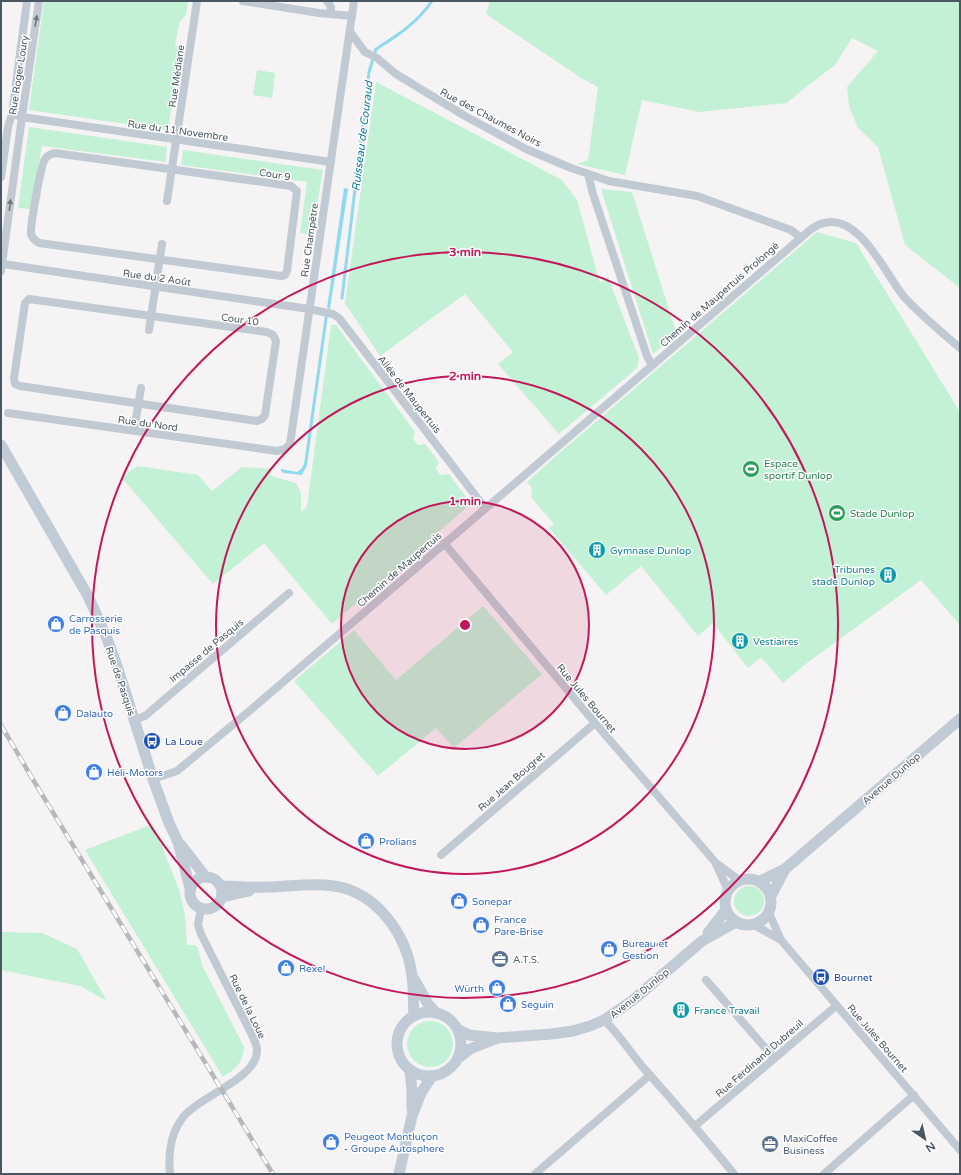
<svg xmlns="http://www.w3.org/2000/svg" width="961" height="1175" viewBox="0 0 961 1175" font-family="'Varela Round',sans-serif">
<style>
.green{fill:#c3f1d5}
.water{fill:#90daee}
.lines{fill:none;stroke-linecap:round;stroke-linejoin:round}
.stream{stroke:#90daee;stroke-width:3}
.street{stroke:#c1cad2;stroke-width:8}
.secondary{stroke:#c1cbd6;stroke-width:11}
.rail-casing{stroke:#b5b8bd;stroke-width:4.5}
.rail{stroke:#fff;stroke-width:3;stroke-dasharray:9;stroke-linecap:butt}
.oneway{fill:#6e7983}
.ring{fill:none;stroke:#c2185b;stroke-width:2}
.labels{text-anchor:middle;stroke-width:3;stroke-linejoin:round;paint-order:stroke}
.street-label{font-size:10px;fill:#4a5661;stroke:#fff}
.leisure-label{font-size:10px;fill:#27864d;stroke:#fff;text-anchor:start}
.culture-label{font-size:10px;fill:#0d838f;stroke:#fff;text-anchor:start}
.shop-label{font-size:10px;fill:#366cbe;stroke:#fff;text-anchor:start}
.transit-label{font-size:10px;fill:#164399;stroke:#fff;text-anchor:start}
.service-label{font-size:10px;fill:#4e5e75;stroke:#fff;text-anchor:start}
.water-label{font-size:11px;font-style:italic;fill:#0c7c9b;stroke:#fff}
.centre{fill:#c2185b;stroke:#fff;stroke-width:2}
.ring-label{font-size:12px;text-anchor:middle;font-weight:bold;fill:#c2185b;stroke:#fff;stroke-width:3;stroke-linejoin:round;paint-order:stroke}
</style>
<rect width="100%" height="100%" fill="#f5f3f3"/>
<g class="green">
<path d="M 44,1 L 178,1 L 188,2 L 186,15 L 180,21 L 175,44 L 180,52 L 168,130 L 29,110 Z"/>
<path d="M 490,1 L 960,1 L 960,288 L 905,245 L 878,147 L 858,128 L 849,106 L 847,87 L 878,51 L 852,38 L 835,65 L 801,91 L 787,103 L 699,112 L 642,100 L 625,175 L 577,164 L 588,160 L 598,87 L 581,78 L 486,14 Z"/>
<path d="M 257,70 L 275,73 L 272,98 L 253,95 Z"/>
<path d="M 376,82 L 562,180 L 577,200 L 600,283 L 608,277 L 639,358 L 637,368 L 559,434 L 498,364 L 513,352 L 465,294 L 380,356 L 345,303 Z"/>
<path d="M 29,127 L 167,147 L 166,162 L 42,146 L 30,209 L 18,208 Z"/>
<path d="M 183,150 L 323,170 L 312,235 L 300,233 L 307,182 L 181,165 Z"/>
<path d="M 601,189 L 632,192 L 677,335 L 653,354 Z"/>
<path d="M 817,232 L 856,243 L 960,412 L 960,625 L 921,580 L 807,663 L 783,683 L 761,657 L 748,668 L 713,623 L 698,636 L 641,566 L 606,595 L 549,528 L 554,524 L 531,497 L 532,488 L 527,482 L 557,455 Z"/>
<path d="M 331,325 L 336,325 L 415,432 L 413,439 L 418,445 L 425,444 L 439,462 L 436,469 L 440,475 L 449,474 L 466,497 L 466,508 L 332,624 L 264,543 L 213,584 L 122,478 L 137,466 L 198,475 L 212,491 L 242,467 L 272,469 L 271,476 L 296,483 L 301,493 L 301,512 L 307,507 Z"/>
<path d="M 483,606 L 542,674 L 454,748 L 436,728 L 378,776 L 294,681 L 354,630 L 396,680 Z"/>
<path d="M 153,824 L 179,889 L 185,915 L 187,945 L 195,945 L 198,948 L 202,965 L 244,1047 C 242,1065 237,1067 223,1077 L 85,850 Z"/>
<circle cx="749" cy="901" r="15"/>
<path d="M 1,932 L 42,933 L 77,949 L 107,1001 L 80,986 L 1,970 Z"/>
<circle cx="430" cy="1044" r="23"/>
</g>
<g class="water">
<path d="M 344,188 L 348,189 L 330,309 L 327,308 Z"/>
<path d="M 325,315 L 328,315 L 307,465 L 302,475 L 284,473 L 281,471 L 281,469 L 297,472 L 301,469 L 304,464 Z"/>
</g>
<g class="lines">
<path class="stream" d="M 342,298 L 369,72 L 376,49 C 397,36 418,22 432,1"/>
<g class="street">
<path d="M 243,1 L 319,13 L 352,16"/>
<path d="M 327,1 L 331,7 L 331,14"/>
<path d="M 350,32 L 365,52 L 377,58 L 396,74 L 465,116 L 526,149 L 571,168 L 609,181 L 697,196 L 791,230 L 800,237"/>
<path d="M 12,114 L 22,117 L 331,162"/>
<path d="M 55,153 L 291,186 L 297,191 L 287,271 L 285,275 L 281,276 L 39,243 C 36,241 32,238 31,234 C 30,227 41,164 45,159 C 47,155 51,154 55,153 Z"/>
<path d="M 588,174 L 593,194 L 647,356 L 652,365"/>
<path d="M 1,177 L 8,127 L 12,114 L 27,1"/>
<path d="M 167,201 L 197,1"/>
<path d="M 3,264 L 309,309 L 333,314 L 339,318 L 485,508"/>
<path d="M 1,271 L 22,117 L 39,1"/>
<path d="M 29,299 L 267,332 L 273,335 L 276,341 L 265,415 L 262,419 L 257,421 L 20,386 L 15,384 L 14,378 L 25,303 Z"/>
<path d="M 149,330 L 162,244"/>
<path d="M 8,413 L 277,451 L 285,449 L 290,444 L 354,1"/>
<path d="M 134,431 L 141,388"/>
<path d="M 444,543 L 595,723 L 716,863 L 739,880"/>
<path d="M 134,720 L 145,716 L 289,593"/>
<path d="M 153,779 L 177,771 L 253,708 L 810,230 C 814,227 819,224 824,223 C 860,213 886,276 905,298 C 922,316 941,332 960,348"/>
<path d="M 441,855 L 595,723"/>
<path d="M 716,864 L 728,890"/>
<path d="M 769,913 L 781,940 L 960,1150"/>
<path d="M 754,925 L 781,940"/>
<path d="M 706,980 L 774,1058"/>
<path d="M 604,1020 C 618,1033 629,1050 641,1065 C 673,1101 704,1137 734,1174"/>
<path d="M 695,1126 L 836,1006"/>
<path d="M 170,1174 C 168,1153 170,1133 184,1116 C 202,1095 258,1078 257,1050 C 257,1045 254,1040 252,1035 L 201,934 L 198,925 L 201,908"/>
<path d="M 535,1174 L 650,1075"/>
<path d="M 824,1174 L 914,1095"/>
</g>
<g class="secondary">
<path d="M 1,445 L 88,596 L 106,636 L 117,666 L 153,779 L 169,823 L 178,842 L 190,888"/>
<path d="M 181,845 L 205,876"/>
<circle cx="206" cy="893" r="16"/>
<circle cx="748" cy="902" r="23"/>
<path d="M 760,881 L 785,869 L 960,719"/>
<path d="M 221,886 C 236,886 252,888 267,887 C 289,887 311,882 334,886 C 377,892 407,935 412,976 C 414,989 413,1003 414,1016"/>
<path d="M 771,896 L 785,869"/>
<path d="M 222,897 L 249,891"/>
<path d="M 708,933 L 726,910"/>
<path d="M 414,979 L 428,1004 L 436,1013"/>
<circle cx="429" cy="1044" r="32"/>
<path d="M 459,1030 L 469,1035 L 497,1038 L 551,1034 L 573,1031 L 590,1026 L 604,1020 L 633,1000 L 702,941 L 736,922"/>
<path d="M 458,1058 L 470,1049 L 495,1039"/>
<path d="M 410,1070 L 412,1091 L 412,1109"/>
<path d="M 399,1174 L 412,1116 L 421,1093 L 432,1076"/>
</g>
<g class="rail-casing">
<path id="rail" d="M 1,725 L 32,778 L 273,1174"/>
</g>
<use href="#rail" class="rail"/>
</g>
<defs><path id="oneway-solid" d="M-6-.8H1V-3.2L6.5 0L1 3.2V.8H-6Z"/></defs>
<g class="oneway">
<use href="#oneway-solid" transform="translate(36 21) rotate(-81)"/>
<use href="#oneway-solid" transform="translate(10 205) rotate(-83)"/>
</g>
<circle cx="465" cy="625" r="124" fill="#c2185b" fill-opacity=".12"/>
<g class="ring">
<circle cx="465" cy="625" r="124"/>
<circle cx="465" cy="625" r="249"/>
<circle cx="465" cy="625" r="373"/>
</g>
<defs>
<g id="stadium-disc" transform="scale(0.9)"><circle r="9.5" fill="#2e9e5b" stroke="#fff"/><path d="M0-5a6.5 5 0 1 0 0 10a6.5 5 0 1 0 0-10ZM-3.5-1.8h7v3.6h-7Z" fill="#fff"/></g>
<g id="building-disc" transform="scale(0.9)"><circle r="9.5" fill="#0f9aa8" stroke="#fff"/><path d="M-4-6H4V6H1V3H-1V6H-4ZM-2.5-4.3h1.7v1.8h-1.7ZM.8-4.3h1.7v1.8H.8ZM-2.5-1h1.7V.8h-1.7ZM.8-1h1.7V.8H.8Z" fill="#fff"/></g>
<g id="shop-disc" transform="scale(0.9)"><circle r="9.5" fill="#3f7fe0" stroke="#fff"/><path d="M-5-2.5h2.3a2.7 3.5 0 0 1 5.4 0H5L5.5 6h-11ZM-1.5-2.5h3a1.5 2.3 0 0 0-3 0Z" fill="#fff"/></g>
<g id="bus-disc" transform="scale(0.9)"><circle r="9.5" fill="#1a4fb4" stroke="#fff"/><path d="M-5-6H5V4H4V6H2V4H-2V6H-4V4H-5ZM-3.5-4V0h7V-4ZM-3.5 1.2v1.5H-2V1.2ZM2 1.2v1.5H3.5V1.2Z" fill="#fff"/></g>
<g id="office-disc" transform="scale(0.9)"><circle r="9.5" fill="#5c6f8a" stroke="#fff"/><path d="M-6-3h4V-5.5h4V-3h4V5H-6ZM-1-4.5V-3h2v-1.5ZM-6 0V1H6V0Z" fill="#fff"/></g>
</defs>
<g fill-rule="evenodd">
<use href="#stadium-disc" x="751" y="469"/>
<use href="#stadium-disc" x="837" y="513"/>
<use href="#building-disc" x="597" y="550"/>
<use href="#building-disc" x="888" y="575"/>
<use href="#shop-disc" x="56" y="624"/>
<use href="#building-disc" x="740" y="641"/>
<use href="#shop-disc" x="63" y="713"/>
<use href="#bus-disc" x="152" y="741"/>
<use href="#shop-disc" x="94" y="772"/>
<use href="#shop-disc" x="366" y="841"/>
<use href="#shop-disc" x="459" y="901"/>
<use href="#shop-disc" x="481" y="925"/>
<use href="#shop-disc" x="609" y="949"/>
<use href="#office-disc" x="500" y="959"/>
<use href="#shop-disc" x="286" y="968"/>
<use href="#bus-disc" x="821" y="977"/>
<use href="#shop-disc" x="497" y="988"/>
<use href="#shop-disc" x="508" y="1004"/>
<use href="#building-disc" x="681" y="1010"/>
<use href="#shop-disc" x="331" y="1142"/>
<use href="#office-disc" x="770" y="1144"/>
</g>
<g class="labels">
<g class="street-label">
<text transform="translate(18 75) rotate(-81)" y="4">Rue Roger Loury</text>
<text transform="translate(176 76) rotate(-82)" y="4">Rue Médiane</text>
<text transform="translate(491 117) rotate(28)" y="4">Rue des Chaumes Noirs</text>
<text transform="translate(178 130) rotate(8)" y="4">Rue du 11 Novembre</text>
<text transform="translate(275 174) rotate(9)" y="4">Cour 9</text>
<text transform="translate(309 240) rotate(-82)" y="4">Rue Champêtre</text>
<text transform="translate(157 277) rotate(8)" y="4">Rue du 2 Août</text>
<text transform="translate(719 294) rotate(-41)" y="4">Chemin de Maupertuis Prolongé</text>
<text transform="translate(240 319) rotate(8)" y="4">Cour 10</text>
<text transform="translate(410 394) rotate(52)" y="4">Allée de Maupertuis</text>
<text transform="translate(148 423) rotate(8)" y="4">Rue du Nord</text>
<text transform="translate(399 569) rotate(-41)" y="4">Chemin de Maupertuis</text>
<text transform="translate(206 650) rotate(-40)" y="4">Impasse de Pasquis</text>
<text transform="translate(121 681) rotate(71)" y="4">Rue de Pasquis</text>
<text transform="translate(587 698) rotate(50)" y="4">Rue Jules Bournet</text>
<text transform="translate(891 778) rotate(-41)" y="4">Avenue Dunlop</text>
<text transform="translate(511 781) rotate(-41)" y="4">Rue Jean Bougret</text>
<text transform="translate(639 993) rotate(-39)" y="4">Avenue Dunlop</text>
<text transform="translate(248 1006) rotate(64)" y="4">Rue de la Loue</text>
<text transform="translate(878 1038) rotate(49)" y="4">Rue Jules Bournet</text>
<text transform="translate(759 1058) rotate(-41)" y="4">Rue Ferdinand Dubreuil</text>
</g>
<g class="leisure-label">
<text x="764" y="467">Espace<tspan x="764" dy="12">sportif Dunlop</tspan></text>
<text x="850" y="517">Stade Dunlop</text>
</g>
<g class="culture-label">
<text x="610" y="554">Gymnase Dunlop</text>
<text x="875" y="573" text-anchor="end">Tribunes<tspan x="875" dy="12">stade Dunlop</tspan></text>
<text x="753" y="645">Vestiaires</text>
<text x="694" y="1014">France Travail</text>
</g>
<g class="shop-label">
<text x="69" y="622">Carrosserie<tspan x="69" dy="12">de Pasquis</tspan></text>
<text x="76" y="717">Dalauto</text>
<text x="107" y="776">Héli-Motors</text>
<text x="379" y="845">Prolians</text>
<text x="472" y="905">Sonepar</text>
<text x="494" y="923">France<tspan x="494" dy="12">Pare-Brise</tspan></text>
<text x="622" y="947">Bureau et<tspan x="622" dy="12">Gestion</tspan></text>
<text x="299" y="972">Rexel</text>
<text x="484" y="992" text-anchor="end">Würth</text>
<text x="521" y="1008">Seguin</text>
<text x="344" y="1140">Peugeot Montluçon<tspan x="344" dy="12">- Groupe Autosphere</tspan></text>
</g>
<g class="transit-label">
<text x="165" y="745">La Loue</text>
<text x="834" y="981">Bournet</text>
</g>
<g class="service-label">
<text x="513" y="963">A.T.S.</text>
<text x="783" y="1142">MaxiCoffee<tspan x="783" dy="12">Business</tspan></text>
</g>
<g class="water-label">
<text transform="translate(362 136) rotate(-83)" y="4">Ruisseau de Couraud</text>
</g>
</g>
<circle cx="465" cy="625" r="6" class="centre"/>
<g class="ring-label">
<text x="465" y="256">3 min</text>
<text x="465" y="380">2 min</text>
<text x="465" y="505">1 min</text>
</g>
<rect width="961" height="1175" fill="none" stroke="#4a5661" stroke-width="4"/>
<g transform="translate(925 1139) rotate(146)" stroke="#ffffff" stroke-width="3" paint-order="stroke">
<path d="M0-3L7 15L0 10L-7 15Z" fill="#4a5661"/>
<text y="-6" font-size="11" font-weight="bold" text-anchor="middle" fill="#4a5661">N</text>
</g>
</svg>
